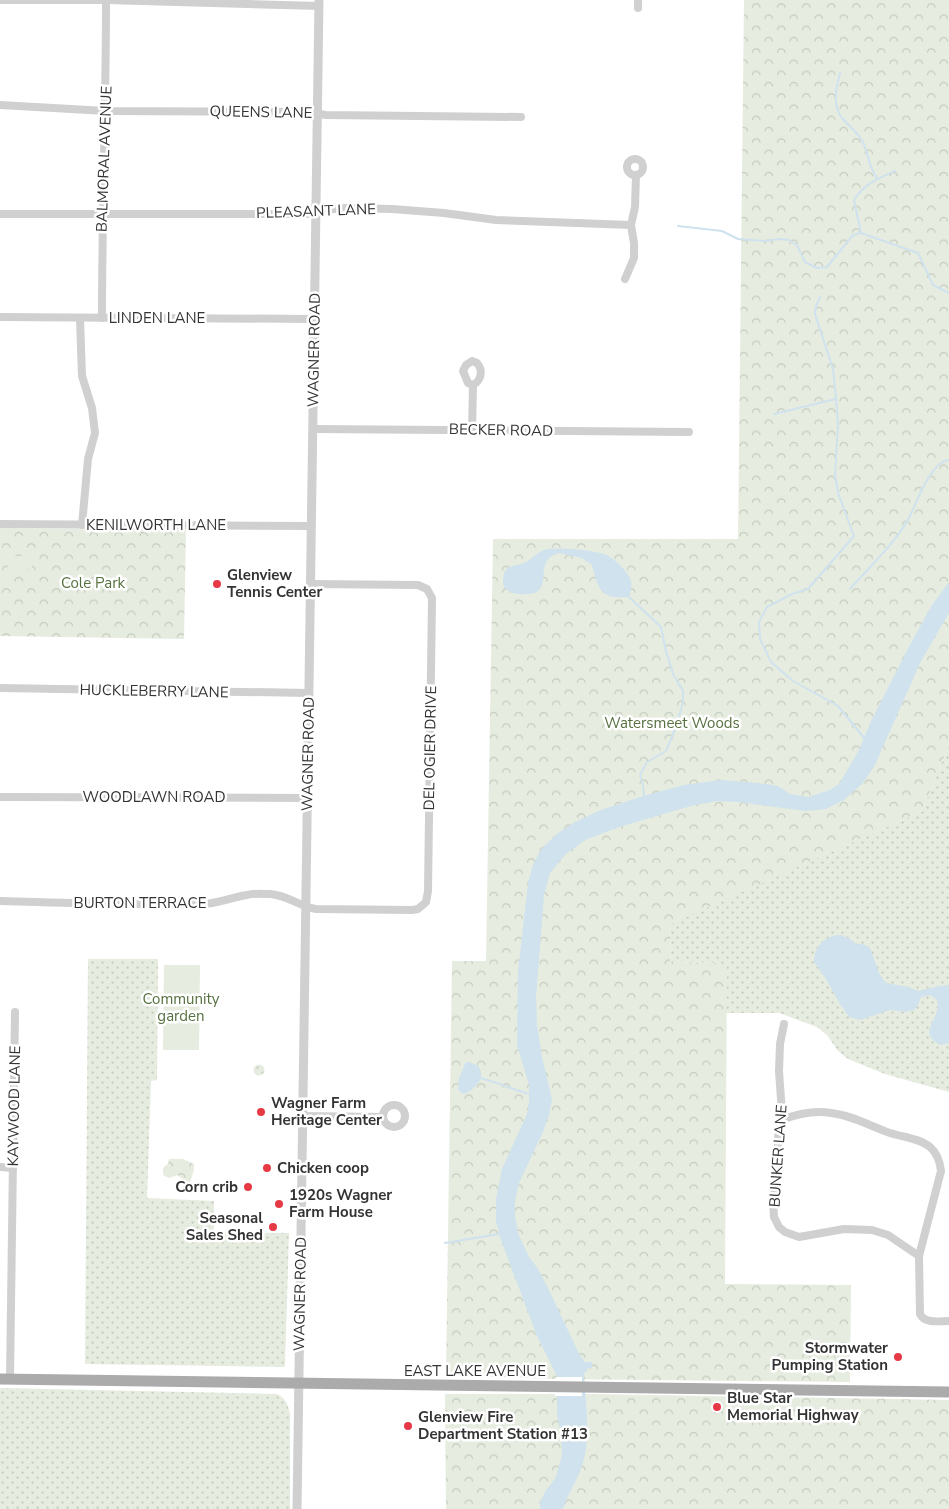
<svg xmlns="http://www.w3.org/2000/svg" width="949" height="1509" viewBox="0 0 949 1509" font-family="'Nunito Sans',sans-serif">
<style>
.grass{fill:url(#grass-dots)}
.park{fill:url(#park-crowns)}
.garden{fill:#e6ecdf}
.water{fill:#cfe2ee}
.pier{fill:#fff}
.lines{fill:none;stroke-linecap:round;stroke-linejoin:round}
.stream{stroke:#cfe2ee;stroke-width:2}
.minor{stroke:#d0d0d0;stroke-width:8}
.tertiary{stroke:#d0d0d0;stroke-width:9}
.primary{stroke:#ababab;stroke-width:11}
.poi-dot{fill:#e63946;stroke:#fff;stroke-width:2}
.labels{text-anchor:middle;stroke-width:5;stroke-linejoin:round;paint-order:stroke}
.street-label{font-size:15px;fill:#333;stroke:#fff}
.poi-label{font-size:15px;font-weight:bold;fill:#333;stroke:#fff;text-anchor:start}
.park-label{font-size:15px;fill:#56703f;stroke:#fff}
</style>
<defs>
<pattern id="grass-dots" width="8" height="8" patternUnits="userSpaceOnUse" patternTransform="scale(1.25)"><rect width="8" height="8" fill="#e6ecdf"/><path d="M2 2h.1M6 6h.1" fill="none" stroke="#c6cbc0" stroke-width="1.8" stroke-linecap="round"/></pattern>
<pattern id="park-crowns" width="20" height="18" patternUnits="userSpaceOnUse" patternTransform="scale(1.25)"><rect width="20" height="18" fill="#e6ecdf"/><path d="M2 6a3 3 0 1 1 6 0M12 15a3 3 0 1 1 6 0" fill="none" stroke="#c6cbc0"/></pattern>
</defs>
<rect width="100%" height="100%" fill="#fff"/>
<g class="grass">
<path d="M 949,745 L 949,1092 L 885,1074 L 848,1059 L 838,1051 L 827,1035 L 817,1027 L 779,1013 L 726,1013 L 726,963 L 670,962 L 671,923 L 922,811 Z"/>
<path d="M 88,959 L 158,959 L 157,1080 L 151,1081 L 147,1198 L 214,1201 L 214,1232 L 289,1233 L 285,1367 L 85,1364 Z"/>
<circle cx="259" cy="1070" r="5.5"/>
<path d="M 0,1388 L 276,1394 C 285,1397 288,1404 290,1414 L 290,1509 L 0,1509 Z"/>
</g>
<g class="park">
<path d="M 744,0 L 949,0 L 949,745 L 922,811 L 671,924 L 670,962 L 727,963 L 725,1284 L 851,1285 L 850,1382 L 555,1379 L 446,1375 L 452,961 L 486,961 L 493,539 L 738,539 Z"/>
<path d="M 0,528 L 186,530 L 184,639 L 0,636 Z"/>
<path d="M 169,1159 L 183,1159 L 194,1164 L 194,1170 L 190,1182 L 185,1182 L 178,1175 L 169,1178 L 163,1175 L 163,1168 L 168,1164 Z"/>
<path d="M 445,1394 L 591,1394 L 949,1400 L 949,1509 L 446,1509 Z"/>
</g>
<g class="garden">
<path d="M 31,555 L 32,569 L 8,571 L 7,557 Z"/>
<path d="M 164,965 L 200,965 L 199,1050 L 163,1050 Z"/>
</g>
<g class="water">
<path d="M 547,549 C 565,548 587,549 604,554 C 613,557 626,570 630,578 C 633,584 631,591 629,597 C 601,600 598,589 592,565 L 582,558 L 559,553 C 556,554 551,556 549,558 C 540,567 547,584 538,591 C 531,596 513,595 507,590 C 505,589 504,586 503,584 C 503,562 512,569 526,562 C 535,557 535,553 547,549 Z"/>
<path d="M 949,582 L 949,613 L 921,661 L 874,767 L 862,784 L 844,800 L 826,809 L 806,811 L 738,802 L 717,801 L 691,806 L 619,827 L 585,840 L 566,854 L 550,873 L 544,895 L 536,997 L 537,1025 L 542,1057 L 552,1099 L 549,1115 L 543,1132 L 519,1183 L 515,1201 L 515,1216 L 518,1233 L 529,1257 L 538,1269 L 549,1290 L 579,1354 L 585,1362 L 592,1362 L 592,1368 L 587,1368 L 588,1370 L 584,1373 C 585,1402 591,1430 584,1459 C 580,1477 568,1492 563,1509 L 540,1509 L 540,1503 L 545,1492 L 556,1477 L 562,1455 L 561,1434 L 557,1415 L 557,1376 L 537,1336 L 501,1240 L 496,1221 L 496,1199 L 502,1169 L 527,1114 L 529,1102 L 529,1085 L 517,1045 L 518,971 L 528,883 L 533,865 L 541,849 L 557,834 L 575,822 L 601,810 L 643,796 L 684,785 L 720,780 L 758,783 L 778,786 L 790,794 L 808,797 L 830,790 L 839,784 L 858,752 L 872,719 L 912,641 L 932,605 Z"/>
<path d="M 841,935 L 850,939 L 855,943 L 865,945 L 870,948 L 879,973 L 885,982 L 891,984 L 908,987 L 918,991 L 939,986 L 949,985 L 949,1043 L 940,1045 C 915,1032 943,1018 937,1000 L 930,995 L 921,997 L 917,1007 L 914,1010 L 906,1012 L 890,1010 L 860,1020 L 853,1018 L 849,1017 L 840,1004 L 826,979 L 814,962 C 814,946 826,935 841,935 Z"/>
<path d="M 466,1062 C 490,1064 483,1088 463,1094 L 458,1090 L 459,1078 Z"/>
</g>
<path class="pier" d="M 556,1377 L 582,1377 L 582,1396 L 555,1396 Z"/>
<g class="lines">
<g class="stream">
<path d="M 840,73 C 836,88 832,105 842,118 C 849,126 858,133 863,142 C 869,155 868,166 877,178"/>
<path d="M 678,226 L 722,231 L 738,239 L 765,241 L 780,239 L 789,240 L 797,245 L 805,262 L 817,268 L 827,267 L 853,235 L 861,233 L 918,253 L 933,285 L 949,293"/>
<path d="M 861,233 L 854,200 C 864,184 879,178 895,171"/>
<path d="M 820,297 L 816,306 L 815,314 L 833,369 L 836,398"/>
<path d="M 774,414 L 836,399 L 838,425 L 835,474 L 838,493 L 854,536 L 808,589 L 792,594 L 767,607 L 759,622 L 760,639 L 771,662 L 793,681 L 838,706 L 865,739"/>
<path d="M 850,589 C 871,565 897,542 911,514 C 917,500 932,461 949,460"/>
<path d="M 629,597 L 661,627 L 666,651 L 673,674 L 683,691 L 683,702 L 676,727 L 666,751 L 647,762 L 640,775 L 643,784 L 644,797"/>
<path d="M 480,1078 C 497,1082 513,1090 530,1094"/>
<path d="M 445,1243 L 499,1234"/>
</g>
<g class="minor">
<path d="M 0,0 L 106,0 L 319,6"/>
<path d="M 638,8 L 638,0"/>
<path d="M 0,105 L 106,111 L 305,112 L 326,115 L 521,117"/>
<circle cx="635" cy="167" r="8"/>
<path d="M 0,214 L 306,214 L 324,210 L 345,208 L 392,209 L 444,213 L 496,220 L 631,225"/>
<path d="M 625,279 L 634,258 L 634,243 L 631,225 L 635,207 L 636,175"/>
<path d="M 0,317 L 315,319"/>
<path d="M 102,318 C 102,212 106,106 106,0"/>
<path d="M 80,319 L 82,376 L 92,408 L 95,433 L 88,459 L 82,525"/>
<path d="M 313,429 L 689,432"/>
<path d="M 472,430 L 473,385 C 482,380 483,370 477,363 L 472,361 L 466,365 L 463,371 L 468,383 L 473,385"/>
<path d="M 0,524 L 311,526"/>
<path d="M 0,688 L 309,693"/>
<path d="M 0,797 L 307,798"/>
<path d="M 0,901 C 67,903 135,905 202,904 C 218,904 232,897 247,895 C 254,893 263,894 270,894 C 288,895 300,907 316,909 L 412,910 L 418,909 L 426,902 L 428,891 L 432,598 L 427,589 L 418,585 L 310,584"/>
<path d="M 784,1024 L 780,1044 L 779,1071 L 782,1113 L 778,1138 L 778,1171 L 773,1201 L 774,1217 L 779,1227 L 785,1232 L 799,1237 L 844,1229 L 872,1230 L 888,1235 L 919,1256"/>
<circle cx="394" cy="1116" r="11"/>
<path d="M 302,1116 L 383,1117"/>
<path d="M 781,1120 C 797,1114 814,1110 831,1113 C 851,1115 870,1126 890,1133 C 902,1137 919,1138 930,1147 C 937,1153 940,1162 941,1171 L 919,1256 L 920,1314 C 925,1324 939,1321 949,1321"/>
<path d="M 0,1167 L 13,1168"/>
<path d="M 10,1379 L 15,1012"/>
</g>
<path class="tertiary" d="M 297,1509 L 319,0"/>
<path class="primary" d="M 0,1379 L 949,1392"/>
</g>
<g class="poi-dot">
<circle cx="217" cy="584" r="5"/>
<circle cx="261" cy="1112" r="5"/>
<circle cx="267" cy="1168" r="5"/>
<circle cx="248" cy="1187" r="5"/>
<circle cx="279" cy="1204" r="5"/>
<circle cx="273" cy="1227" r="5"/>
<circle cx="898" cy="1357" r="5"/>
<circle cx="717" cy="1407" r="5"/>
<circle cx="408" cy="1426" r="5"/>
</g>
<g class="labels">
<g class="street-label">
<text transform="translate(261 112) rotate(1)" y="5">QUEENS LANE</text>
<text transform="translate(104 159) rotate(-88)" y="5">BALMORAL AVENUE</text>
<text transform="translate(316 211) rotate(-2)" y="5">PLEASANT LANE</text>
<text x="157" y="323">LINDEN LANE</text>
<text transform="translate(314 350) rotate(-89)" y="5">WAGNER ROAD</text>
<text transform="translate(501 430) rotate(1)" y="5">BECKER ROAD</text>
<text x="156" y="530">KENILWORTH LANE</text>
<text transform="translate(154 691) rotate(1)" y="5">HUCKLEBERRY LANE</text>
<text transform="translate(430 748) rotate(-89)" y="5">DEL OGIER DRIVE</text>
<text transform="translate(308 754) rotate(-89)" y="5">WAGNER ROAD</text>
<text x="154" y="802">WOODLAWN ROAD</text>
<text x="140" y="908">BURTON TERRACE</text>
<text transform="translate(14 1106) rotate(-89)" y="5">KAYWOOD LANE</text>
<text transform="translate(778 1156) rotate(-86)" y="5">BUNKER LANE</text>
<text transform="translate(300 1294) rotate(-89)" y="5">WAGNER ROAD</text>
<text x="475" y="1376">EAST LAKE AVENUE</text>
</g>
<g class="poi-label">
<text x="227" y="580">Glenview<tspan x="227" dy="17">Tennis Center</tspan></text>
<text x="271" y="1108">Wagner Farm<tspan x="271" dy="17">Heritage Center</tspan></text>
<text x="277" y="1173">Chicken coop</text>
<text x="238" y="1192" text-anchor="end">Corn crib</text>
<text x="289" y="1200">1920s Wagner<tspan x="289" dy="17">Farm House</tspan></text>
<text x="263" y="1223" text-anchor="end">Seasonal<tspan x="263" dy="17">Sales Shed</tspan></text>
<text x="888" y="1353" text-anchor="end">Stormwater<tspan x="888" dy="17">Pumping Station</tspan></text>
<text x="727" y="1403">Blue Star<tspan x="727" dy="17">Memorial Highway</tspan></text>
<text x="418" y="1422">Glenview Fire<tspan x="418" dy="17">Department Station #13</tspan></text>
</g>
<g class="park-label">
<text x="93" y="588">Cole Park</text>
<text x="672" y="728">Watersmeet Woods</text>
<text x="181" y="1004">Community<tspan x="181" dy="17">garden</tspan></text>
</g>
</g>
</svg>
